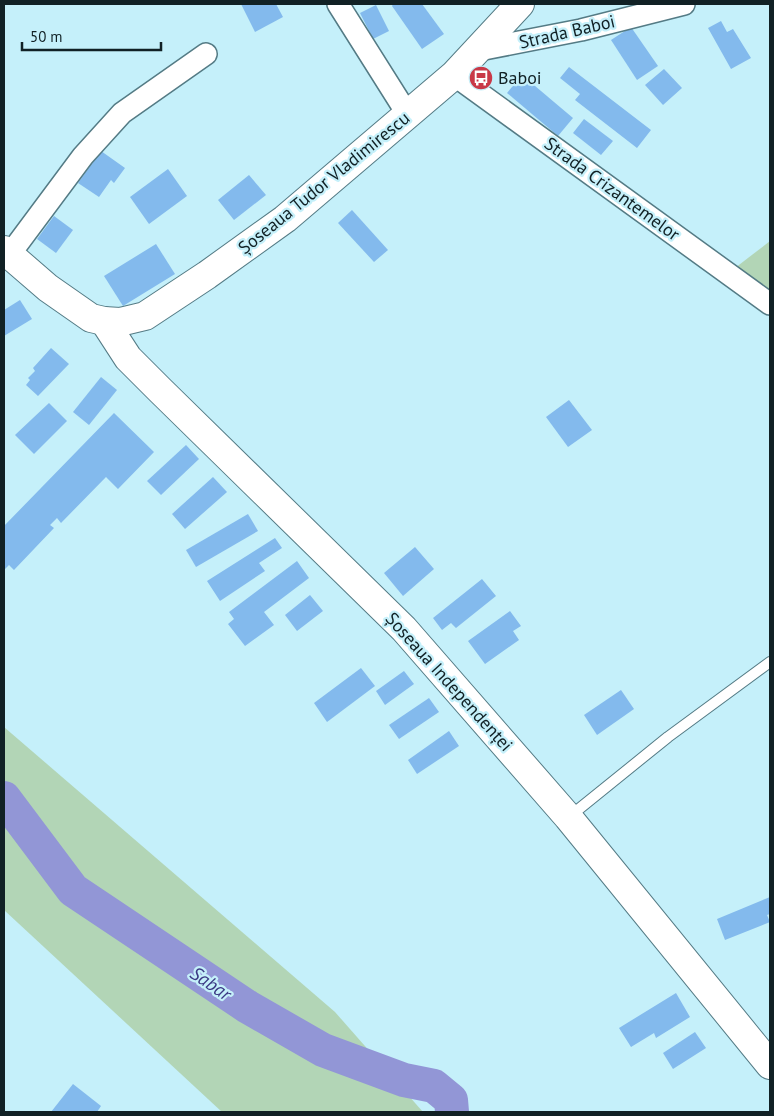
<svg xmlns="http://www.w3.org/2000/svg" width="774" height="1116" viewBox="0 0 774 1116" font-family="'PT Sans',sans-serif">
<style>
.green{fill:#b2d5b6}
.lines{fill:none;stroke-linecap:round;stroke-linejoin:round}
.river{stroke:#9296d6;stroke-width:34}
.building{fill:#83baed}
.service-casing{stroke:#547b85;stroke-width:12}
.minor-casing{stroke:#547b85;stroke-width:24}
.secondary-casing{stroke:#547b85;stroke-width:30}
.service{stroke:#fff;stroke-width:10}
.minor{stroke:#fff;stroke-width:21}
.secondary{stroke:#fff;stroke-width:28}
.labels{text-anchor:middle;stroke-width:4.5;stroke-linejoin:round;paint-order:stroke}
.street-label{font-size:18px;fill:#112125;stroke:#c5f0fa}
.poi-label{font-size:18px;fill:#112125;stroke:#c5f0fa;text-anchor:start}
.water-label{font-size:19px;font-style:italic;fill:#3c3a85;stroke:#c5f0fa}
</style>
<rect width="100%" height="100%" fill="#c5f0fa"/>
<g class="green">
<path d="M 770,241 L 770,293 L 735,268 Z"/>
<path d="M 4,727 L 335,1012 L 423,1112 L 222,1112 L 4,910 Z"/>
</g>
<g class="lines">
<path class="river" d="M 4,798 L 73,890 L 248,1007 L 323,1050 L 404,1080 L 434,1086 L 451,1100 L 452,1112"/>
</g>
<g class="building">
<path d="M 241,4 L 276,4 L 283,17 L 255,32 Z"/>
<path d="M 393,4 L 422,4 L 444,34 L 422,49 L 392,6 Z"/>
<path d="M 376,5 L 389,31 L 373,39 L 360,13 Z"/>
<path d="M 721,21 L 727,32 L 733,29 L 751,58 L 731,69 L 708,28 Z"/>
<path d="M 631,27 L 658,66 L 637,80 L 611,40 Z"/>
<path d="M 569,67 L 651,130 L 637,148 L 575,100 L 580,94 L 560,78 Z"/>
<path d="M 664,69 L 682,88 L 663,105 L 645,85 Z"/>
<path d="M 522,75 L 573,118 L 558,136 L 507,93 Z"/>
<path d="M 584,119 L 613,141 L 601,155 L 573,133 Z"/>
<path d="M 101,151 L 125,168 L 114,183 L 111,180 L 99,197 L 78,183 Z"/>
<path d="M 168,169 L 187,196 L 149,224 L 130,197 Z"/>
<path d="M 249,175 L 266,195 L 234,220 L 218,200 Z"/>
<path d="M 352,210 L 388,250 L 374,262 L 338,223 Z"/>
<path d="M 54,216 L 73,230 L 56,253 L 37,239 Z"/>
<path d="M 156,244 L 175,274 L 123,306 L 104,276 Z"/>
<path d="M 20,300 L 32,319 L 4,336 L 4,310 Z"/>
<path d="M 51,348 L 69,364 L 38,396 L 26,385 L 30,380 L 28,378 L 35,371 L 33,368 Z"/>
<path d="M 101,377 L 117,390 L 89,425 L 73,412 Z"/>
<path d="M 569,400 L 592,430 L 568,447 L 546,417 Z"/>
<path d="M 49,403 L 67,421 L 34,454 L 15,435 Z"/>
<path d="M 114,413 L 154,452 L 118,489 L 106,477 L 61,523 L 57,518 L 50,525 L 54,528 L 14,570 L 9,565 L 4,570 L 4,526 Z"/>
<path d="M 186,445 L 199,459 L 161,495 L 147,481 Z"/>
<path d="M 213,477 L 227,492 L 185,529 L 172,514 Z"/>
<path d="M 248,514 L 258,531 L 196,567 L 186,550 Z"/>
<path d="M 275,538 L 282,548 L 259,563 L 265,571 L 220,601 L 207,581 Z"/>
<path d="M 415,547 L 434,569 L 403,596 L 384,573 Z"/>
<path d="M 297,561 L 309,578 L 264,612 L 274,625 L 245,646 L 228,624 L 234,619 L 229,612 Z"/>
<path d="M 482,579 L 496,596 L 456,628 L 451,623 L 442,630 L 433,618 Z"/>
<path d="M 310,595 L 323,611 L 297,631 L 285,615 Z"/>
<path d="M 510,611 L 521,626 L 513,631 L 519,640 L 485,664 L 468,641 Z"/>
<path d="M 361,668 L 375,686 L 327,722 L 314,703 Z"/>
<path d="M 404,671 L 414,684 L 385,705 L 376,691 Z"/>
<path d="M 621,690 L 634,709 L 597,735 L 584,715 Z"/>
<path d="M 429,698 L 439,712 L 399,739 L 389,725 Z"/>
<path d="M 449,731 L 459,746 L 417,774 L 408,760 Z"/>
<path d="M 770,897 L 770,914 L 767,915 L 770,922 L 725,940 L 717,919 Z"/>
<path d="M 676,993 L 690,1017 L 656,1038 L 654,1033 L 631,1047 L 619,1028 Z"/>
<path d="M 695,1032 L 706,1048 L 673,1069 L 663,1053 Z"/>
<path d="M 73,1084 L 101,1106 L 97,1112 L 51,1112 Z"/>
</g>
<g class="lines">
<g class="service-casing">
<path id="service" d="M 569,817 L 668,737 L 770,662"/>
</g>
<g class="minor-casing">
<g id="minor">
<path d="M 338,4 L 408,115"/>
<path d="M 479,50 L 581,30 L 684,4"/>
<path d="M 454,75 L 770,304"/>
<path d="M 10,254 L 83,156 L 122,113 L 206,54"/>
</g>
</g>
<g class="secondary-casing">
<g id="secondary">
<path d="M 4,250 L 48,288 L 91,318 L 104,321 L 120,322 L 145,316 L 207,275 L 285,219 L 454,75 L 520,4"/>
<path d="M 104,321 L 128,358 L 160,390 L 404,629 L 568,817 L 770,1065"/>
</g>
</g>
<use href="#service" class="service"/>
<use href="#minor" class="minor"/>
<use href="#secondary" class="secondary"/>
</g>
<defs>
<g id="bus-disc" transform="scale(1.25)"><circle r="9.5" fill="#c93948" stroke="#c5f0fa"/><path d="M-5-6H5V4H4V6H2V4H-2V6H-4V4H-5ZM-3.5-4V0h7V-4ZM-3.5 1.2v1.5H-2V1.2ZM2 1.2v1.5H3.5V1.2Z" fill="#fff"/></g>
</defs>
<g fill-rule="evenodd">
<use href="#bus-disc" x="481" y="78"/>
</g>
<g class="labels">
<g class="street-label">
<text transform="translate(567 32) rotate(-13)" y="6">Strada Baboi</text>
<text transform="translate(324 183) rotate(-39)" y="6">Șoseaua Tudor Vladimirescu</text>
<text transform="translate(612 189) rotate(36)" y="6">Strada Crizantemelor</text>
<text transform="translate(449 682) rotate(48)" y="6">Șoseaua Independenței</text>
</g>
<g class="poi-label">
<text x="498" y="84">Baboi</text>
</g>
<g class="water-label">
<text transform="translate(211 983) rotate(34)" y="7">Sabar</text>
</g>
</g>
<rect width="774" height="1116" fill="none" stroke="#112125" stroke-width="10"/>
<path d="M22 42v8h139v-8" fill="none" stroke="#112125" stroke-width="2.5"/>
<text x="30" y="42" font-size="15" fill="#112125" stroke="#c5f0fa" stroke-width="4" paint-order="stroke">50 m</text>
</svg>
